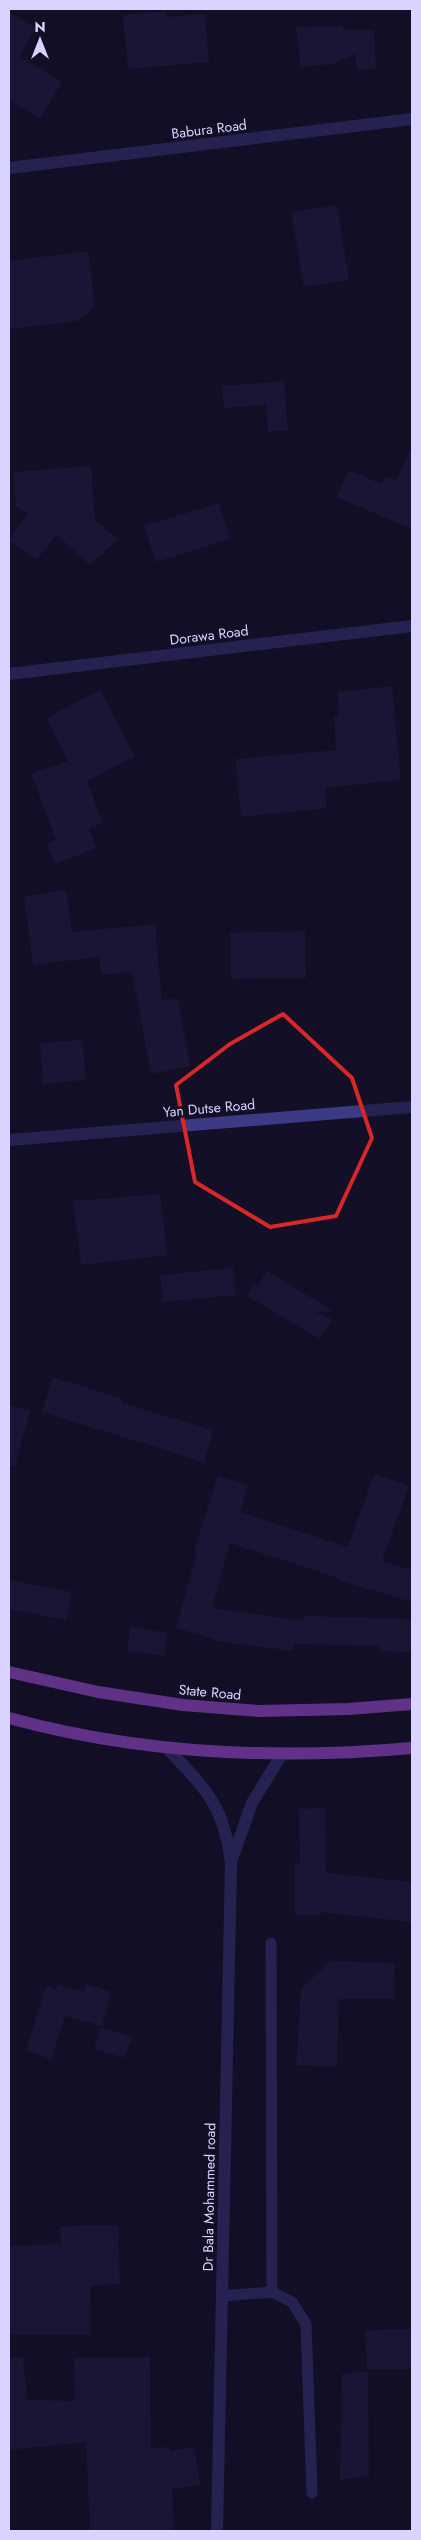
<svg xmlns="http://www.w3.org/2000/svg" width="421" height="2540" viewBox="0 0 421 2540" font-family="Jost,sans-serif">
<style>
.building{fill:#241b47}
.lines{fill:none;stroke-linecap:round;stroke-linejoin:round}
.lane{stroke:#3d3a85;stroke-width:11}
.street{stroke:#3d3a85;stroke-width:12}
.primary{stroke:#c25bff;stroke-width:12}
.marked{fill:none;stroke:#d62828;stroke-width:4;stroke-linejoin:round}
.labels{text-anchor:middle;stroke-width:5;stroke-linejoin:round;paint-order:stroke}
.street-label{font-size:14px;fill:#d9d4ff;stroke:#130f26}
</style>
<rect width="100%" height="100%" fill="#130f26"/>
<g class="building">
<path d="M 166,11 L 166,17 L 205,14 L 209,62 L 128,69 L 123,15 Z"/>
<path d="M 9,12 L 36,28 L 19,56 L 62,82 L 40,119 L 9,100 Z"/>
<path d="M 343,26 L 343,30 L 374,30 L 376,69 L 357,70 L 355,54 L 333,64 L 301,67 L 296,27 Z"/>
<path d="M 337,205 L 349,280 L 304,287 L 291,212 Z"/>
<path d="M 88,251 L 95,307 L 77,321 L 9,329 L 9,261 Z"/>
<path d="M 284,381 L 288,430 L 268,432 L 266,405 L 224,408 L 222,386 Z"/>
<path d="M 412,444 L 412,529 L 337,497 L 349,470 L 381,484 L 385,476 L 397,481 Z"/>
<path d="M 91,466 L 95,520 L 118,539 L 90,565 L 57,535 L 36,560 L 9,540 L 28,514 L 16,507 L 13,472 Z"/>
<path d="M 219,503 L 230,539 L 156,562 L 144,526 Z"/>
<path d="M 392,686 L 401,780 L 325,788 L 327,808 L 241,817 L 235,759 L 336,750 L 334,717 L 339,713 L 337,692 Z"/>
<path d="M 100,690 L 135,756 L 87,781 L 103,823 L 89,829 L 97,848 L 55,864 L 47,844 L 56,840 L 31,773 L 68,761 L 46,718 Z"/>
<path d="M 66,890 L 72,932 L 155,924 L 162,1001 L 178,998 L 190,1066 L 151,1074 L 132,972 L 101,975 L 99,957 L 33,965 L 24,896 Z"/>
<path d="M 305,931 L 306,978 L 231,979 L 230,933 Z"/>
<path d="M 82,1040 L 86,1080 L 43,1084 L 40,1043 Z"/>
<path d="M 160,1194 L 167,1255 L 81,1265 L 73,1201 Z"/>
<path d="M 233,1268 L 236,1295 L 163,1302 L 160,1275 Z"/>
<path d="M 267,1271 L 333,1311 L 315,1312 L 332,1319 L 320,1339 L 247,1296 L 253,1285 L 257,1287 Z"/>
<path d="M 53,1377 L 123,1399 L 122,1403 L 213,1430 L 204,1462 L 42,1412 Z"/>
<path d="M 9,1405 L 30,1411 L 15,1466 L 9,1465 Z"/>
<path d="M 374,1474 L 409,1486 L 382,1561 L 412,1570 L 412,1602 L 341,1581 L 342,1579 L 230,1543 L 212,1608 L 304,1621 L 305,1616 L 412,1619 L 412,1652 L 379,1651 L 379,1646 L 294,1644 L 293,1651 L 215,1641 L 215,1639 L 176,1628 L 197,1551 L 194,1550 L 218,1476 L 248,1485 L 240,1512 L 348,1547 Z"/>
<path d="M 9,1580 L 72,1592 L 66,1620 L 9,1609 Z"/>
<path d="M 131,1627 L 168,1633 L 164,1656 L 127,1651 Z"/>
<path d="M 325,1808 L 326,1873 L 412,1882 L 412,1922 L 321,1912 L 321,1915 L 295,1915 L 295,1863 L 300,1863 L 299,1809 Z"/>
<path d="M 331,1961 L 394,1963 L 395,1999 L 339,1999 L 337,2067 L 296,2065 L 301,1989 Z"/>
<path d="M 58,1984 L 84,1992 L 86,1984 L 111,1992 L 102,2026 L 65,2016 L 51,2059 L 26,2050 L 46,1986 L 56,1990 Z"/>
<path d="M 101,2027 L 132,2037 L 125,2058 L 94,2049 Z"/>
<path d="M 118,2225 L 120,2284 L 90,2286 L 91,2335 L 9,2335 L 9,2246 L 61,2244 L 60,2226 Z"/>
<path d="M 412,2329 L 412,2369 L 367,2369 L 365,2330 Z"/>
<path d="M 23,2357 L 27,2400 L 75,2401 L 74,2358 L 150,2357 L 151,2448 L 170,2447 L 170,2451 L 194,2447 L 200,2485 L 172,2489 L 174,2531 L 90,2531 L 86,2442 L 9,2450 L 9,2358 Z"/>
<path d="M 368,2371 L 369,2476 L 340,2480 L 342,2374 Z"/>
</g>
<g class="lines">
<g class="lane">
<path d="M 271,1943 L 272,2292"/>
<path d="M 222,2296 L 272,2292 L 292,2302 L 306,2324 L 312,2493"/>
</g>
<g class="street">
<path d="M 9,168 L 412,119"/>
<path d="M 9,674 L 412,626"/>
<path d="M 9,1140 L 412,1107"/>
<path d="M 167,1748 C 206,1790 224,1804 231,1864 L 217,2531"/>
<path d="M 232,1859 L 252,1803 L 282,1754"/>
</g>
<g class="primary">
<path d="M 9,1672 L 98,1692 L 183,1705 L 259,1711 L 348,1709 L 412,1704"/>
<path d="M 9,1718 C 140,1754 277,1760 412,1748"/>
</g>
</g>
<path d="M0 0H421V2540H0ZM 283,1014 L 352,1078 L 372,1138 L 336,1216 L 270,1227 L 195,1182 L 176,1085 L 230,1044 Z" fill="#130f26" fill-opacity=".55" fill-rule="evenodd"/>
<path class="marked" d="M 283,1014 L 352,1078 L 372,1138 L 336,1216 L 270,1227 L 195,1182 L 176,1085 L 230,1044 Z"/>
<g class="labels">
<g class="street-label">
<text transform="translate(209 129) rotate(-7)" y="5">Babura Road</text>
<text transform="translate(209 635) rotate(-7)" y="5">Dorawa Road</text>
<text transform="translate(209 1108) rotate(-5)" y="5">Yan Dutse Road</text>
<text transform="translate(210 1692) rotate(5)" y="5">State Road</text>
<text transform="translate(209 2197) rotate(-89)" y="5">Dr Bala Mohammed road</text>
</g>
</g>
<rect width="421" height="2540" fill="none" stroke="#d9d4ff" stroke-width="20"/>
<g transform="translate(40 40)" stroke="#130f26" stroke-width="4" paint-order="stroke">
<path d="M0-4L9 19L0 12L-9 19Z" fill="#d9d4ff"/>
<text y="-8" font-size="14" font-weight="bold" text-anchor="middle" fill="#d9d4ff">N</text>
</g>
</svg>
